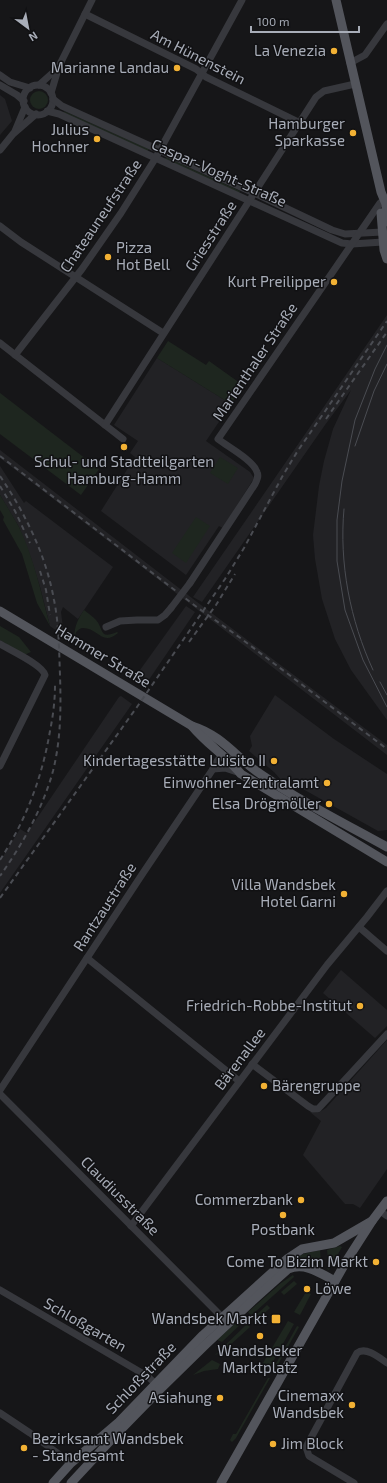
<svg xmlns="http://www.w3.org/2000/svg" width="387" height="1483" viewBox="0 0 387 1483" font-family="'Exo 2',sans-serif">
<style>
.built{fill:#222225}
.green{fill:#1e261f}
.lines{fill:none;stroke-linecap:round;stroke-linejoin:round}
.minor{stroke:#37383d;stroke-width:7}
.major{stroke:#53555c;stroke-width:9}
.tram{stroke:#4a4c52;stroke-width:1}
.rail{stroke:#4a4c52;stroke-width:2;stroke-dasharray:5 4;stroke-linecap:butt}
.minor-bridge{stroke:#37383d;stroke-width:7}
.poi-dot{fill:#f2b134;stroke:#111113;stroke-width:1.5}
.labels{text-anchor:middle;stroke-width:3;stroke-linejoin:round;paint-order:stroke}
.poi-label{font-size:15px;fill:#a8adb8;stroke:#111113;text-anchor:end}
.street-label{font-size:15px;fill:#a8adb8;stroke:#111113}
</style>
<rect width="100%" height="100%" fill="#161618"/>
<g class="built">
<path d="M 0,95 L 5,99 L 12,121 L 0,135 Z"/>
<path d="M 387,315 L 387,720 L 351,670 L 335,639 L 322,599 L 315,559 L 313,535 L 319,486 L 324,461 L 333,429 L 351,390 L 325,425 L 202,602 L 193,597 Z"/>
<path d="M 157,358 L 231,404 L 206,441 L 250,472 L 254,478 L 223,528 L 219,526 L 186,575 L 101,511 L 135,457 L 130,453 L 138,441 L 114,425 Z"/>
<path d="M 0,450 L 201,605 L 387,745 L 387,755 L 0,458 Z"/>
<path d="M 0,466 L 24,503 L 26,501 L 113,567 L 78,619 L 63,607 L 61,612 L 64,636 L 50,626 L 40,587 L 31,558 L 19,527 L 0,495 Z"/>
<path d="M 186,606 L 195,612 L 146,684 L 135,677 Z"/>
<path d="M 275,695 L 334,739 L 387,774 L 387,830 L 378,831 L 285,779 L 282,781 L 274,772 L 249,751 L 252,746 L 250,736 Z"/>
<path d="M 121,696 L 132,704 L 0,893 L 0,861 L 20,829 L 27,833 L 119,697 Z"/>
<path d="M 341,970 L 387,1010 L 387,1026 L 375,1038 L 323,993 Z"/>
<path d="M 387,1040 L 387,1169 L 360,1208 L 353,1204 L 345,1204 L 303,1155 L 321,1121 L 310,1112 L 318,1113 L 326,1108 Z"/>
</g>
<g class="green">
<circle cx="39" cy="100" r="9"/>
<path d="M 64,111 L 149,149 L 147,152 L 63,113 Z"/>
<path d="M 166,157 L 240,191 L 239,193 L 165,159 Z"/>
<path d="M 168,341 L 206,365 L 209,361 L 244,386 L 231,404 L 157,358 Z"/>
<path d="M 0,393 L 99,469 L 81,495 L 0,434 Z"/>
<path d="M 220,457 L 238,468 L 228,484 L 210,473 Z"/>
<path d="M 0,495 C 6,505 13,516 19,527 C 34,558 41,593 50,626 L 37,603 L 22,554 L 3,520 L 4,517 L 0,510 Z"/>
<path d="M 196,517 L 210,526 L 186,563 L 172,553 Z"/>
<path d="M 84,610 C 88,613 93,617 96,620 C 104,629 99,640 117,632 L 118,633 C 102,647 98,627 82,628 C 71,632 76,640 81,648 L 75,645 L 76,643 C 72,631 77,620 84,610 Z"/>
<path d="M 0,626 L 19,637 L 31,652 L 24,655 L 0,640 Z"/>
<path d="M 340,1246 L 342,1247 L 329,1270 L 327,1269 L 330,1259 L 328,1259 L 327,1250 Z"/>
<path d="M 320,1250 L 321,1263 L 320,1265 L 306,1259 L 294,1259 L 303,1254 Z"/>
<path d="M 293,1275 L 294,1277 L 254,1313 L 251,1315 L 248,1312 L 281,1283 Z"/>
<path d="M 294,1281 L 297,1284 L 284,1295 L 281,1292 Z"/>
<path d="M 306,1292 L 311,1294 L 300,1315 L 294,1312 Z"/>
<path d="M 267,1305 L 270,1308 L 256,1321 L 253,1318 Z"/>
<path d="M 242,1317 L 244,1320 L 242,1323 L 222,1342 L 217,1340 Z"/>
<path d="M 288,1321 L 294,1324 L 270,1367 L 263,1363 Z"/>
<path d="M 247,1324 L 250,1327 L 230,1345 L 214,1356 Z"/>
<path d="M 297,1326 L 299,1327 L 275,1370 L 273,1369 Z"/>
<path d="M 212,1360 L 220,1364 L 218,1369 L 204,1371 L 193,1375 Z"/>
<path d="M 268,1378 L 270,1378 L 236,1438 L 232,1442 L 230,1440 L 233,1434 L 236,1434 Z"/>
</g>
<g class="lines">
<g class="minor">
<path d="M 85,14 L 196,69 L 206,77 L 298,122"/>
<path d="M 350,63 L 365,55 L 387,24"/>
<path d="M 0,75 L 10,82 L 30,88"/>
<path d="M 0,85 L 17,95 L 24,101"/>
<path d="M 39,85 L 58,68"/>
<circle cx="38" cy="100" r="15"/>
<path d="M 51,93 L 59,66 L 92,0"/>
<path d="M 53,99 L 62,106 L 254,193 L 332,230 L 345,234 L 382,232 L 386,234"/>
<path d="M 47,111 L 59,114 L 342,243 L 352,244 L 383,242 L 386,239"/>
<path d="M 15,131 L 25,107"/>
<path d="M 0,150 L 13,134 L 36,114"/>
<path d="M 0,226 L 21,242 L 163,333"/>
<path d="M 0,343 L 123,439"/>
<path d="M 15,355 L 82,269 L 121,213 L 155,159 L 242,0"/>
<path d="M 105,425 L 316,97 L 324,91 L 355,84"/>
<path d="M 190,583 L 255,484 C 257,480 259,476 257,472 C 253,460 228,447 218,439 L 380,203"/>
<path d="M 106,627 L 120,621 L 137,620 L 158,620 L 165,615 L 171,608"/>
<path d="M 0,644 C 10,650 43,665 45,675 L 0,766"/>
<path d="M 213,769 L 225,768 L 240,773"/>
<path d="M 359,927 L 387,951"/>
<path d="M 87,958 L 239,1081"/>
<path d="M 252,1064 L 308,1106 L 313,1109 L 318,1109 L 387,1034"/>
<path d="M 0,1090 L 143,873 L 213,769 L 217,761 L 222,756 L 239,757"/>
<path d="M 0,1094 L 222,1317"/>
<path d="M 380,1211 L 387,1216"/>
<path d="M 131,1226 L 327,965 L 367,917 L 387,891"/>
<path d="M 0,1290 L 147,1376 L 156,1384"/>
<path d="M 0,1413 L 30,1433 L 71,1463"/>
<path d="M 354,1483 L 309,1456 L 306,1447 L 357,1353 C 366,1346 380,1358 387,1363"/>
</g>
<g class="major">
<path d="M 336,0 L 381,192 L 386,204 L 387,222"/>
<path d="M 381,213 L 384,250 L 387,259"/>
<path d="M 0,611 L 192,726 C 215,733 229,748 246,763 C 254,770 263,776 271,781 C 308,806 348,825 387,847"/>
<path d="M 192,726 C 207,744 226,756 241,774 L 387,862"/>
<path d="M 53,1483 L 71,1463 L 119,1422 L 203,1335 L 287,1259 L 302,1249 L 334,1243 L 372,1221"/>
<path d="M 71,1483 C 139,1408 212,1336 288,1269 C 305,1262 320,1273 335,1281"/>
<path d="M 221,1483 L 347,1260 L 372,1221 L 387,1201"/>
</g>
<g class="tram">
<path d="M 387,345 L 375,369 L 355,420 L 342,481 L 337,520 L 337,561 L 345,610 L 363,660 L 387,707"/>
<path d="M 355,446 L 374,391 L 387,364"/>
<path d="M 344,509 C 339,563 350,620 373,670"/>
<path d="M 380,682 L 387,695"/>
</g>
<g class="rail">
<path d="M 326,419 L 387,332"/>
<path d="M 0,456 L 198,608 L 239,637 L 387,749"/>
<path d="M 0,476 C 25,513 46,555 54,600 C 59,624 59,650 60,675 C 61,708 61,739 53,771 C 43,808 22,845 0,876"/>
<path d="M 0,486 L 15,511 L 30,543"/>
<path d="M 40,571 L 46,590 L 50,615"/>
<path d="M 189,642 L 216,605 L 235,574"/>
<path d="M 0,860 C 26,820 42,778 50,731 C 53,716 55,701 55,685"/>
<path d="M 0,898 L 137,707 L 225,579 L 244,548 L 282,477 L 297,452 L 387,321"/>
</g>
<path class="minor-bridge" d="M 171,608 L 190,583"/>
</g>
<g class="poi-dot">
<circle cx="334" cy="51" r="4"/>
<circle cx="177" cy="68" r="4"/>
<circle cx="353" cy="133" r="4"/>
<circle cx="97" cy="139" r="4"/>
<circle cx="108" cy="257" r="4"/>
<circle cx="334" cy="282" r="4"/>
<circle cx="124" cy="447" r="4"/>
<circle cx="274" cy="761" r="4"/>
<circle cx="327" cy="783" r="4"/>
<circle cx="329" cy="804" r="4"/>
<circle cx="344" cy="894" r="4"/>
<circle cx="360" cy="1006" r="4"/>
<circle cx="264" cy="1086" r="4"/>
<circle cx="301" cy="1200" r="4"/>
<circle cx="283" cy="1215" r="4"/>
<circle cx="376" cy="1262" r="4"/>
<circle cx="307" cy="1289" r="4"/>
<rect x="271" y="1314" width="10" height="10" rx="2"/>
<circle cx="260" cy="1336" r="4"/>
<circle cx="220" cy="1398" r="4"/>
<circle cx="352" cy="1405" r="4"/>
<circle cx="273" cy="1444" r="4"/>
<circle cx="24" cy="1448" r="4"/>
</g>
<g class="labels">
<g class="poi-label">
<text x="326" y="56">La Venezia</text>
<text x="169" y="73">Marianne Landau</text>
<text x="345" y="129">Hamburger<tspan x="345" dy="17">Sparkasse</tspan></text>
<text x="89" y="135">Julius<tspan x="89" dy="17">Hochner</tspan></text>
<text x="116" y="253" text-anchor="start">Pizza<tspan x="116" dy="17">Hot Bell</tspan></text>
<text x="326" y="287">Kurt Preilipper</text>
<text x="124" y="467" text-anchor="middle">Schul- und Stadtteilgarten<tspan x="124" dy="17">Hamburg-Hamm</tspan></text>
<text x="266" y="766">Kindertagesstätte Luisito II</text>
<text x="319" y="788">Einwohner-Zentralamt</text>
<text x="321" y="809">Elsa Drögmöller</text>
<text x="336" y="890">Villa Wandsbek<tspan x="336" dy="17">Hotel Garni</tspan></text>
<text x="352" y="1011">Friedrich-Robbe-Institut</text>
<text x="272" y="1091" text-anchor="start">Bärengruppe</text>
<text x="293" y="1205">Commerzbank</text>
<text x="283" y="1235" text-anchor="middle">Postbank</text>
<text x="368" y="1267">Come To Bizim Markt</text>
<text x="315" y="1294" text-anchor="start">Löwe</text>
<text x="267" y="1324">Wandsbek Markt</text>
<text x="260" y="1356" text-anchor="middle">Wandsbeker<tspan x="260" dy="17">Marktplatz</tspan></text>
<text x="344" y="1401">Cinemaxx<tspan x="344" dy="17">Wandsbek</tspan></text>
<text x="212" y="1403">Asiahung</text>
<text x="32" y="1444" text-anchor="start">Bezirksamt Wandsbek<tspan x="32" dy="17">- Standesamt</tspan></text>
<text x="281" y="1449" text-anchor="start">Jim Block</text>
</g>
<g class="street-label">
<text transform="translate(198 57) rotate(27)" y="5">Am Hünenstein</text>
<text transform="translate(219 173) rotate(24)" y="5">Caspar-Voght-Straße</text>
<text transform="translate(101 216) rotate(-56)" y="5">Chateauneufstraße</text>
<text transform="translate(211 236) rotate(-57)" y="5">Griesstraße</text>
<text transform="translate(255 362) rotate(-56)" y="5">Marienthaler Straße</text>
<text transform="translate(103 656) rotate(31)" y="5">Hammer Straße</text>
<text transform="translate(105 907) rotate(-57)" y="5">Rantzaustraße</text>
<text transform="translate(240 1059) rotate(-53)" y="5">Bärenallee</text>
<text transform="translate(120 1196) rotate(45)" y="5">Claudiusstraße</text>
<text transform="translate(85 1325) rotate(30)" y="5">Schloßgarten</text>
<text transform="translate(141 1378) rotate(-46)" y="5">Schloßstraße</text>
</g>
</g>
<g transform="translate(28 28) rotate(148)" stroke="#111113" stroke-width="3" paint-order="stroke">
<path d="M0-3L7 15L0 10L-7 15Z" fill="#a8adb8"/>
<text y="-6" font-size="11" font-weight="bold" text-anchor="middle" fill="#a8adb8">N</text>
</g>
<path d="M251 26v6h108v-6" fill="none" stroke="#a8adb8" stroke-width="2"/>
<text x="257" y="26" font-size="12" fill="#a8adb8" stroke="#111113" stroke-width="3" paint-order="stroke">100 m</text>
</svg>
